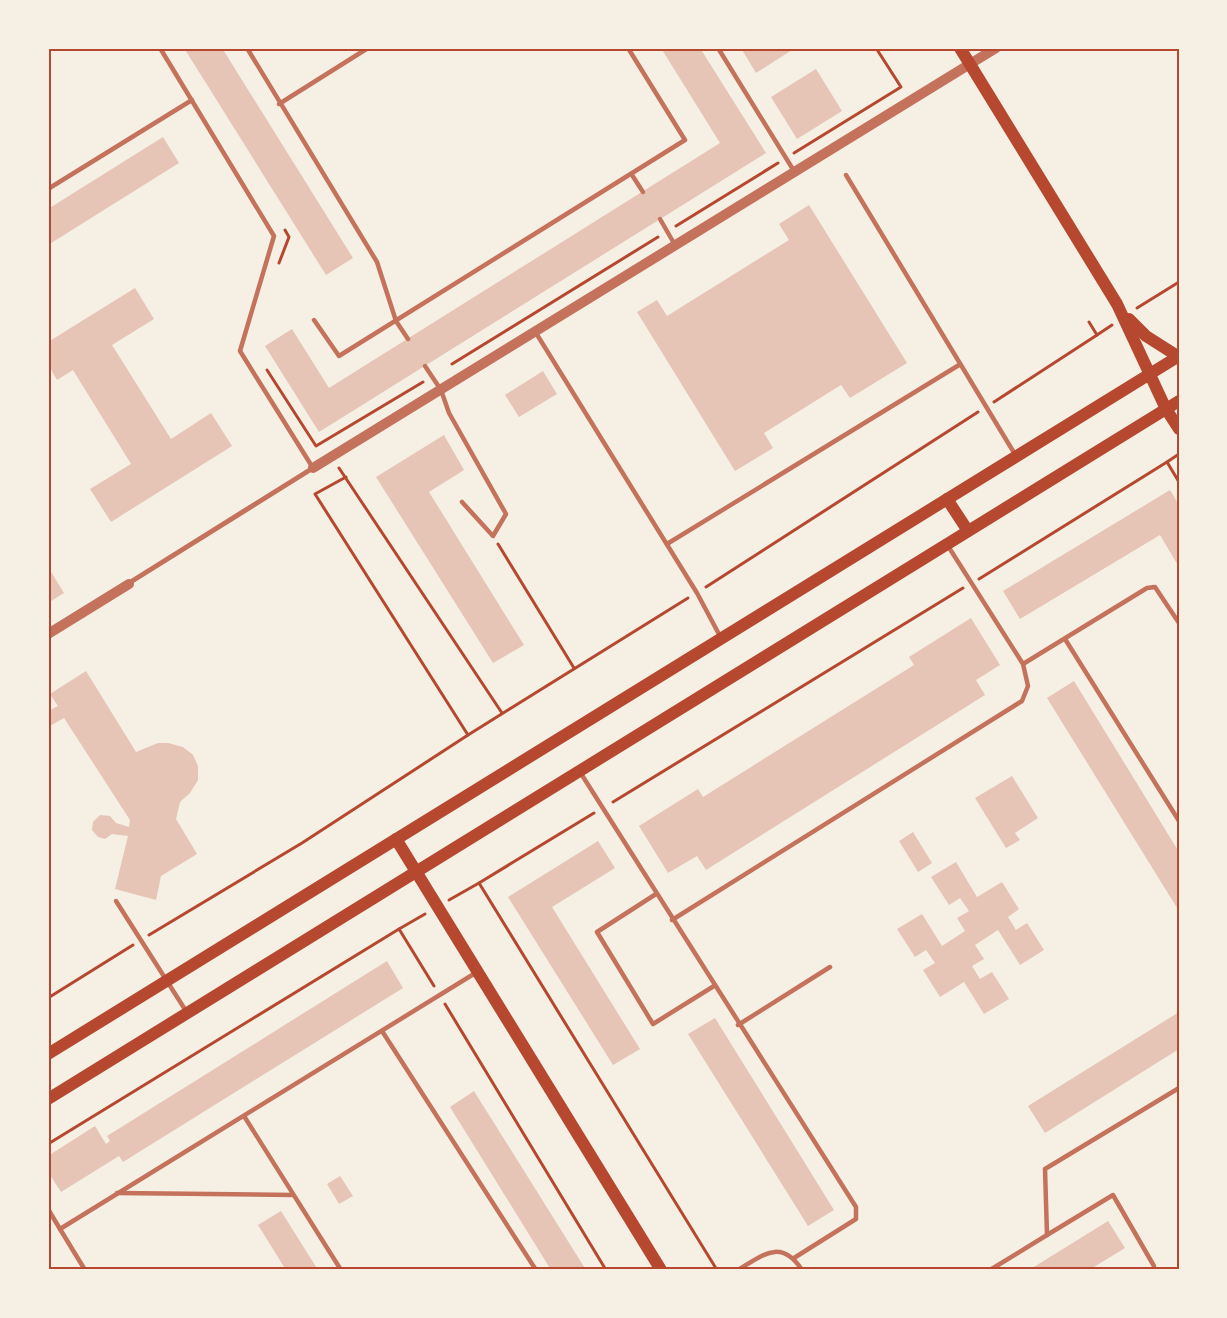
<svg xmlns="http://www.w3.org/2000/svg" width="1227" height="1318" viewBox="0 0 1227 1318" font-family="Manrope,sans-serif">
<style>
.building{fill:#e6c5b7}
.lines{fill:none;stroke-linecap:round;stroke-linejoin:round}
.path{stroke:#b5482f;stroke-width:3}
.service{stroke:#c5725c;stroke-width:4.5}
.pedestrian{stroke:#c5725c;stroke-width:5}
.tertiary{stroke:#c5725c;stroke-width:10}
.secondary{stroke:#b5482f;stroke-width:12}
.neatline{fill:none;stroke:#b5482f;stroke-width:2}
</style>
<rect width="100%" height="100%" fill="#f6efe4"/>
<g class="building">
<path d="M 184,48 L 222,48 L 353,258 L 326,275 Z"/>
<path d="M 661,48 L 700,48 L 766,153 L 319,432 L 265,346 L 292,329 L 329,388 L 720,143 Z"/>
<path d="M 741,48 L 795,48 L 756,73 Z"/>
<path d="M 816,69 L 842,111 L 797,139 L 771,97 Z"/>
<path d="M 163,137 L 179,163 L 48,245 L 48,209 Z"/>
<path d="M 809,205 L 907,363 L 850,398 L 841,385 L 764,433 L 773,448 L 735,471 L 637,312 L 657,300 L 667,316 L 789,240 L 779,224 Z"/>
<path d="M 135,288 L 154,319 L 112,345 L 171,439 L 211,413 L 232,446 L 111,522 L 90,489 L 131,464 L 73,370 L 57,380 L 48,364 L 48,342 Z"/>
<path d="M 543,371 L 557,394 L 519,417 L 505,395 Z"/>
<path d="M 444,435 L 464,470 L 429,492 L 524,645 L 493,663 L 376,477 Z"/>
<path d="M 1170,490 L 1179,505 L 1179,567 L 1160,535 L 1020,619 L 1003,591 Z"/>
<path d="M 48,567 L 64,593 L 48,603 Z"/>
<path d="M 971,618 L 1000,665 L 976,680 L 985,695 L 706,870 L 697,856 L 668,873 L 639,826 L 698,789 L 703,797 L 914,665 L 909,657 Z"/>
<path d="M 86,671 L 136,752 L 158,743 L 168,743 L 183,747 L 193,755 L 198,766 L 198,780 L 190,793 L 180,802 L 176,819 L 197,854 L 161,876 L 156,900 L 115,889 L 128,836 L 112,834 L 105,839 L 98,837 L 92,830 L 93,822 L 100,815 L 110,816 L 116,823 L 129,827 L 130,820 L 64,718 L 48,727 L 48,711 L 58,706 L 50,694 Z"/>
<path d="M 1074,681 L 1179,852 L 1179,911 L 1047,698 Z"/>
<path d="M 1012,776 L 1038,818 L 1015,833 L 1020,840 L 1006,848 L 975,798 Z"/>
<path d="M 913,832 L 932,863 L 918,872 L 899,841 Z"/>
<path d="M 598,841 L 615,868 L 552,907 L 640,1049 L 613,1065 L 508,897 Z"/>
<path d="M 956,862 L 977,897 L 1002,882 L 1019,909 L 1008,917 L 1016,930 L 1027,923 L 1044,950 L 1020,965 L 998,930 L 975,945 L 984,959 L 972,966 L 980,979 L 992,972 L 1009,999 L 984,1014 L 964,982 L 940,997 L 923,970 L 935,963 L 926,950 L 915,957 L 897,929 L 922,914 L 942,946 L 965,931 L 957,918 L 969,911 L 960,898 L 949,905 L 931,877 Z"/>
<path d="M 387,961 L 403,988 L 123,1162 L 119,1156 L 61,1192 L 48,1172 L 48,1156 L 95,1126 L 106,1144 L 110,1141 L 107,1136 Z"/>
<path d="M 1179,1012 L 1179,1049 L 1045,1133 L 1028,1106 Z"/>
<path d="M 715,1018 L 834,1210 L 808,1226 L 688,1034 Z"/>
<path d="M 474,1091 L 586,1270 L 551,1270 L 450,1107 Z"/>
<path d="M 340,1176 L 353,1196 L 339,1204 L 327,1184 Z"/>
<path d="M 281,1211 L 318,1270 L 286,1270 L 258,1225 Z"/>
<path d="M 1108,1221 L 1125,1248 L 1089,1270 L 1029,1270 Z"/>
</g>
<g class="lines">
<g class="path">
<path d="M 794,153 L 901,87 L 876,48"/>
<path d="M 676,226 L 778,163"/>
<path d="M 279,263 L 289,237 L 285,230"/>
<path d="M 1137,308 L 1179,282"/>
<path d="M 1097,335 L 1112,325"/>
<path d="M 452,364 L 658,237"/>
<path d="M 267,370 L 316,446 L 423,382"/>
<path d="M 994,402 L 1097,335 L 1089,322"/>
<path d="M 1167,462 L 1179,454"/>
<path d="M 339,468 L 502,713"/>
<path d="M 346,477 L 315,494 L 468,735 L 688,598"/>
<path d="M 498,544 L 574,668"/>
<path d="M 979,579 L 1167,462 L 1179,482"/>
<path d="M 706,587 L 978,412"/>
<path d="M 613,802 L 963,588"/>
<path d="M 594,813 L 479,883 L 717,1270"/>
<path d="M 449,900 L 479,883"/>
<path d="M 399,929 L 425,914"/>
<path d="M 149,935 L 302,843 L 468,735"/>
<path d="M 48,998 L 133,945"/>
<path d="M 445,1004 L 606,1270"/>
<path d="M 48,1144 L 399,929 L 434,986"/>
</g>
<g class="service">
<path d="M 160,48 L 274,236 L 240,351 L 313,468"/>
<path d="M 247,48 L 377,262 L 396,321 L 408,339"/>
<path d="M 718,48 L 794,171"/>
<path d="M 279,104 L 368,48"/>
<path d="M 632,175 L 643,192"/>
<path d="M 846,175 L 1016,456"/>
<path d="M 48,189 L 192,100"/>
<path d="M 660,219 L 675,245"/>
<path d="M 314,320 L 339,356 L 685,140 L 628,48"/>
<path d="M 536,333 L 697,593 L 721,638"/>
<path d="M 425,366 L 441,390 L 449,413 L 506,514 L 493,536 L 462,502"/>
<path d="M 667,544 L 959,365"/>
<path d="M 1065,639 L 1179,821"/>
<path d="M 1023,664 L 1147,588 L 1155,587 L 1179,623"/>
<path d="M 580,772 L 856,1207 L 856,1219 L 794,1258"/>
<path d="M 656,894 L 597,932 L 653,1024 L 714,986"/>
<path d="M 116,901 L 186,1011"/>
<path d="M 672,920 L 1022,701 L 1028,686 L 1023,664 L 948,546"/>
<path d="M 738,1025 L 830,967"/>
<path d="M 382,1031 L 536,1270"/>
<path d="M 244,1116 L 341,1270"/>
<path d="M 117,1193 L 293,1195"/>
<path d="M 48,1209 L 60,1229 L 477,972"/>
<path d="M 60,1229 L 85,1270"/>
<path d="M 1154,1266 L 1113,1195 L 1047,1235 L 1045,1169 L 1179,1088"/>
<path d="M 738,1270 C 763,1255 781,1238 802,1270"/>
<path d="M 990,1270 L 1047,1235"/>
</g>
<path class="pedestrian" d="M 129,583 L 313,468"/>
<g class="tertiary">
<path d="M 313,468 L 996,48"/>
<path d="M 48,634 L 129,584"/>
</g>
<g class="secondary">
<path d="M 960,48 L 1117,304 L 1166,409 L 1179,429"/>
<path d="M 1129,319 L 1146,336 L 1179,357"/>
<path d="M 947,499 L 968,531"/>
<path d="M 396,839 L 661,1270"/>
<path d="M 48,1054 L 1179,356"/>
<path d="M 48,1099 L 1179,401"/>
</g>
</g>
<rect width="1227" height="1318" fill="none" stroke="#f6efe4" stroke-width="99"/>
<rect x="50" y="50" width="1128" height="1218" class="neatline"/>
</svg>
